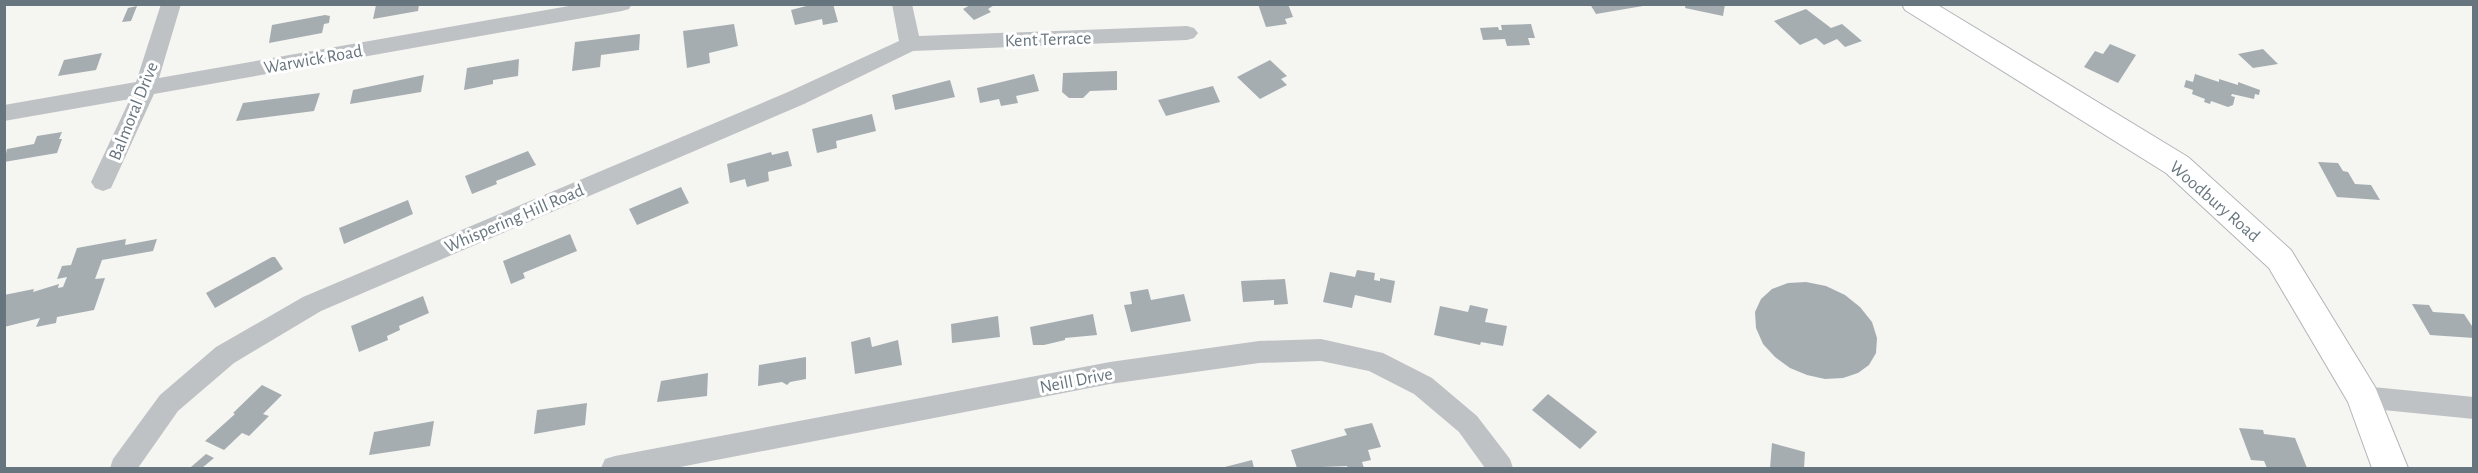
<svg xmlns="http://www.w3.org/2000/svg" width="2478" height="473" viewBox="0 0 2478 473" font-family="'Alegreya Sans',sans-serif">
<style>
.building{fill:#a6adb1}
.lines{fill:none;stroke-linecap:round;stroke-linejoin:round}
.major-casing{stroke:#b2b6b9;stroke-width:2}
.minor{fill:#bec2c5;fill-rule:evenodd}
.major{fill:#fff;fill-rule:evenodd}
.labels{text-anchor:middle;stroke-width:6;stroke-linejoin:round;paint-order:stroke}
.street-label{font-size:18px;fill:#67757f;stroke:#fff}
</style>
<rect width="100%" height="100%" fill="#f5f5f2"/>
<g class="building">
<path d="M 419,4 L 418,11 L 373,19 L 376,5 Z"/>
<path d="M 814,4 L 833,4 L 838,22 L 823,25 L 822,19 L 795,25 L 791,10 Z"/>
<path d="M 972,4 L 996,4 L 988,9 L 991,12 L 974,20 L 963,9 Z"/>
<path d="M 1258,4 L 1288,4 L 1293,17 L 1285,19 L 1287,24 L 1266,27 Z"/>
<path d="M 1590,4 L 1643,4 L 1643,6 L 1596,14 Z"/>
<path d="M 1686,4 L 1725,4 L 1723,16 L 1685,8 Z"/>
<path d="M 137,6 L 131,21 L 122,22 L 128,8 Z"/>
<path d="M 1806,9 L 1831,28 L 1842,24 L 1862,41 L 1845,47 L 1837,39 L 1824,45 L 1816,38 L 1800,45 L 1774,21 Z"/>
<path d="M 325,15 L 330,16 L 329,23 L 324,24 L 322,33 L 269,43 L 272,25 Z"/>
<path d="M 734,24 L 738,46 L 709,53 L 710,63 L 687,68 L 683,31 Z"/>
<path d="M 1531,24 L 1535,38 L 1528,38 L 1530,45 L 1507,46 L 1505,39 L 1483,40 L 1480,28 L 1498,27 L 1499,30 L 1502,30 L 1501,25 Z"/>
<path d="M 640,34 L 639,50 L 601,55 L 600,67 L 572,71 L 575,42 Z"/>
<path d="M 2110,44 L 2136,55 L 2118,83 L 2084,67 L 2095,51 L 2103,54 Z"/>
<path d="M 2263,49 L 2278,64 L 2253,68 L 2238,54 Z"/>
<path d="M 102,53 L 96,70 L 58,76 L 64,60 Z"/>
<path d="M 519,59 L 518,76 L 493,80 L 493,84 L 464,90 L 467,68 Z"/>
<path d="M 1270,60 L 1287,76 L 1281,79 L 1287,85 L 1260,99 L 1237,77 Z"/>
<path d="M 1117,71 L 1117,90 L 1090,91 L 1083,98 L 1069,98 L 1062,92 L 1063,73 Z"/>
<path d="M 1034,74 L 1039,91 L 1016,96 L 1018,103 L 1001,106 L 999,99 L 980,103 L 977,88 Z"/>
<path d="M 2195,74 L 2219,82 L 2219,79 L 2238,85 L 2238,82 L 2260,90 L 2259,95 L 2255,94 L 2254,99 L 2232,94 L 2231,96 L 2235,97 L 2233,105 L 2228,107 L 2211,101 L 2210,104 L 2204,102 L 2205,99 L 2192,94 L 2193,90 L 2184,87 L 2186,80 L 2193,82 Z"/>
<path d="M 424,75 L 421,92 L 350,104 L 353,90 Z"/>
<path d="M 950,80 L 955,97 L 895,110 L 892,95 Z"/>
<path d="M 1213,86 L 1220,102 L 1166,116 L 1158,100 Z"/>
<path d="M 320,93 L 314,111 L 236,121 L 243,103 Z"/>
<path d="M 872,114 L 876,131 L 836,141 L 837,148 L 817,153 L 812,129 Z"/>
<path d="M 62,132 L 59,139 L 62,139 L 57,153 L 4,162 L 7,149 L 34,144 L 37,136 Z"/>
<path d="M 528,151 L 536,165 L 496,181 L 497,184 L 472,194 L 465,176 Z"/>
<path d="M 788,151 L 792,166 L 768,172 L 769,181 L 747,187 L 745,179 L 730,183 L 727,164 L 771,152 L 772,155 Z"/>
<path d="M 2318,162 L 2338,163 L 2343,171 L 2348,172 L 2355,184 L 2371,185 L 2380,200 L 2337,197 Z"/>
<path d="M 681,187 L 689,203 L 637,225 L 629,209 Z"/>
<path d="M 408,200 L 413,214 L 344,244 L 339,228 Z"/>
<path d="M 570,234 L 577,251 L 523,273 L 525,278 L 511,284 L 503,261 Z"/>
<path d="M 126,239 L 125,245 L 157,239 L 153,251 L 102,260 L 95,279 L 105,278 L 94,310 L 57,317 L 56,323 L 36,327 L 40,318 L 4,327 L 4,295 L 34,289 L 33,292 L 59,284 L 58,288 L 63,287 L 67,277 L 57,279 L 62,266 L 71,265 L 77,248 Z"/>
<path d="M 272,257 L 275,257 L 283,269 L 215,308 L 206,293 Z"/>
<path d="M 1357,270 L 1375,273 L 1374,280 L 1380,281 L 1380,278 L 1395,281 L 1391,303 L 1355,295 L 1352,308 L 1323,302 L 1330,272 L 1355,277 Z"/>
<path d="M 1285,279 L 1288,304 L 1274,305 L 1274,300 L 1243,302 L 1241,281 Z"/>
<path d="M 1806,282 L 1826,286 L 1845,295 L 1860,307 L 1872,322 L 1877,338 L 1876,353 L 1869,365 L 1858,373 L 1843,378 L 1825,379 L 1807,375 L 1790,368 L 1775,357 L 1763,344 L 1756,328 L 1755,312 L 1761,299 L 1772,289 L 1788,283 Z"/>
<path d="M 1148,289 L 1151,300 L 1184,294 L 1191,321 L 1131,332 L 1124,305 L 1132,304 L 1130,292 Z"/>
<path d="M 423,296 L 429,313 L 399,326 L 400,330 L 387,336 L 388,340 L 359,352 L 351,326 Z"/>
<path d="M 2412,304 L 2429,305 L 2433,312 L 2464,314 L 2474,329 L 2474,338 L 2430,335 Z"/>
<path d="M 1470,305 L 1488,309 L 1485,322 L 1507,326 L 1503,346 L 1481,342 L 1480,345 L 1434,335 L 1440,306 L 1468,312 Z"/>
<path d="M 1093,314 L 1097,335 L 1065,338 L 1065,340 L 1044,345 L 1033,345 L 1030,327 Z"/>
<path d="M 998,316 L 1000,337 L 952,343 L 951,324 Z"/>
<path d="M 870,337 L 872,347 L 898,340 L 902,365 L 855,374 L 851,342 Z"/>
<path d="M 806,357 L 806,379 L 790,382 L 787,385 L 782,382 L 758,386 L 759,365 Z"/>
<path d="M 708,373 L 707,396 L 657,402 L 661,381 Z"/>
<path d="M 262,385 L 282,395 L 263,414 L 269,416 L 249,436 L 242,433 L 224,450 L 205,441 L 235,414 L 233,413 Z"/>
<path d="M 1548,394 L 1597,432 L 1580,449 L 1532,410 Z"/>
<path d="M 587,403 L 585,425 L 534,434 L 537,410 Z"/>
<path d="M 434,421 L 430,446 L 369,455 L 374,432 Z"/>
<path d="M 1372,423 L 1381,447 L 1368,450 L 1371,460 L 1362,462 L 1364,468 L 1348,468 L 1347,466 L 1297,468 L 1291,450 L 1347,435 L 1344,429 Z"/>
<path d="M 2239,428 L 2263,430 L 2264,434 L 2295,438 L 2307,468 L 2267,468 L 2264,461 L 2251,460 Z"/>
<path d="M 1772,443 L 1805,452 L 1804,468 L 1770,468 Z"/>
<path d="M 206,454 L 214,458 L 202,468 L 191,467 Z"/>
<path d="M 1252,460 L 1254,468 L 1221,468 Z"/>
</g>
<g class="lines">
<g class="major-casing">
<path id="major" d="M 1902,4 L 1936,4 L 2188,157 L 2291,250 L 2375,387 L 2408,468 L 2372,468 L 2348,402 L 2269,268 L 2166,173 L 1905,10 Z"/>
</g>
<g class="minor">
<path d="M 161,4 L 181,4 L 159,78 L 580,4 L 632,4 L 629,9 L 622,11 L 154,94 L 111,188 L 103,191 L 95,188 L 91,182 L 130,99 L 4,121 L 4,105 L 136,82 Z"/>
<path d="M 892,4 L 912,4 L 919,36 L 1187,26 L 1194,28 L 1198,33 L 1194,38 L 1187,40 L 913,51 L 804,104 L 321,311 L 234,363 L 178,411 L 138,468 L 110,468 L 113,459 L 160,395 L 216,347 L 303,297 L 788,92 L 899,41 Z"/>
<path d="M 1321,339 L 1383,353 L 1432,378 L 1477,416 L 1510,459 L 1513,468 L 1485,468 L 1459,432 L 1414,394 L 1369,371 L 1321,361 L 1259,363 L 1110,384 L 675,468 L 601,468 L 605,459 L 615,456 L 1110,362 L 1259,341 Z"/>
<path d="M 2363,386 L 2474,397 L 2474,419 L 2363,408 L 2354,405 L 2350,397 L 2354,389 Z"/>
</g>
<use href="#major" class="major"/>
</g>
<g class="labels">
<g class="street-label">
<text transform="translate(1048 39) rotate(-2)" y="6">Kent Terrace</text>
<text transform="translate(313 59) rotate(-10)" y="6">Warwick Road</text>
<text transform="translate(133 111) rotate(-68)" y="6">Balmoral Drive</text>
<text transform="translate(2215 201) rotate(41)" y="6">Woodbury Road</text>
<text transform="translate(514 218) rotate(-23)" y="6">Whispering Hill Road</text>
<text transform="translate(1076 380) rotate(-11)" y="6">Neill Drive</text>
</g>
</g>
<rect width="2478" height="473" fill="none" stroke="#67757f" stroke-width="12"/>
</svg>
